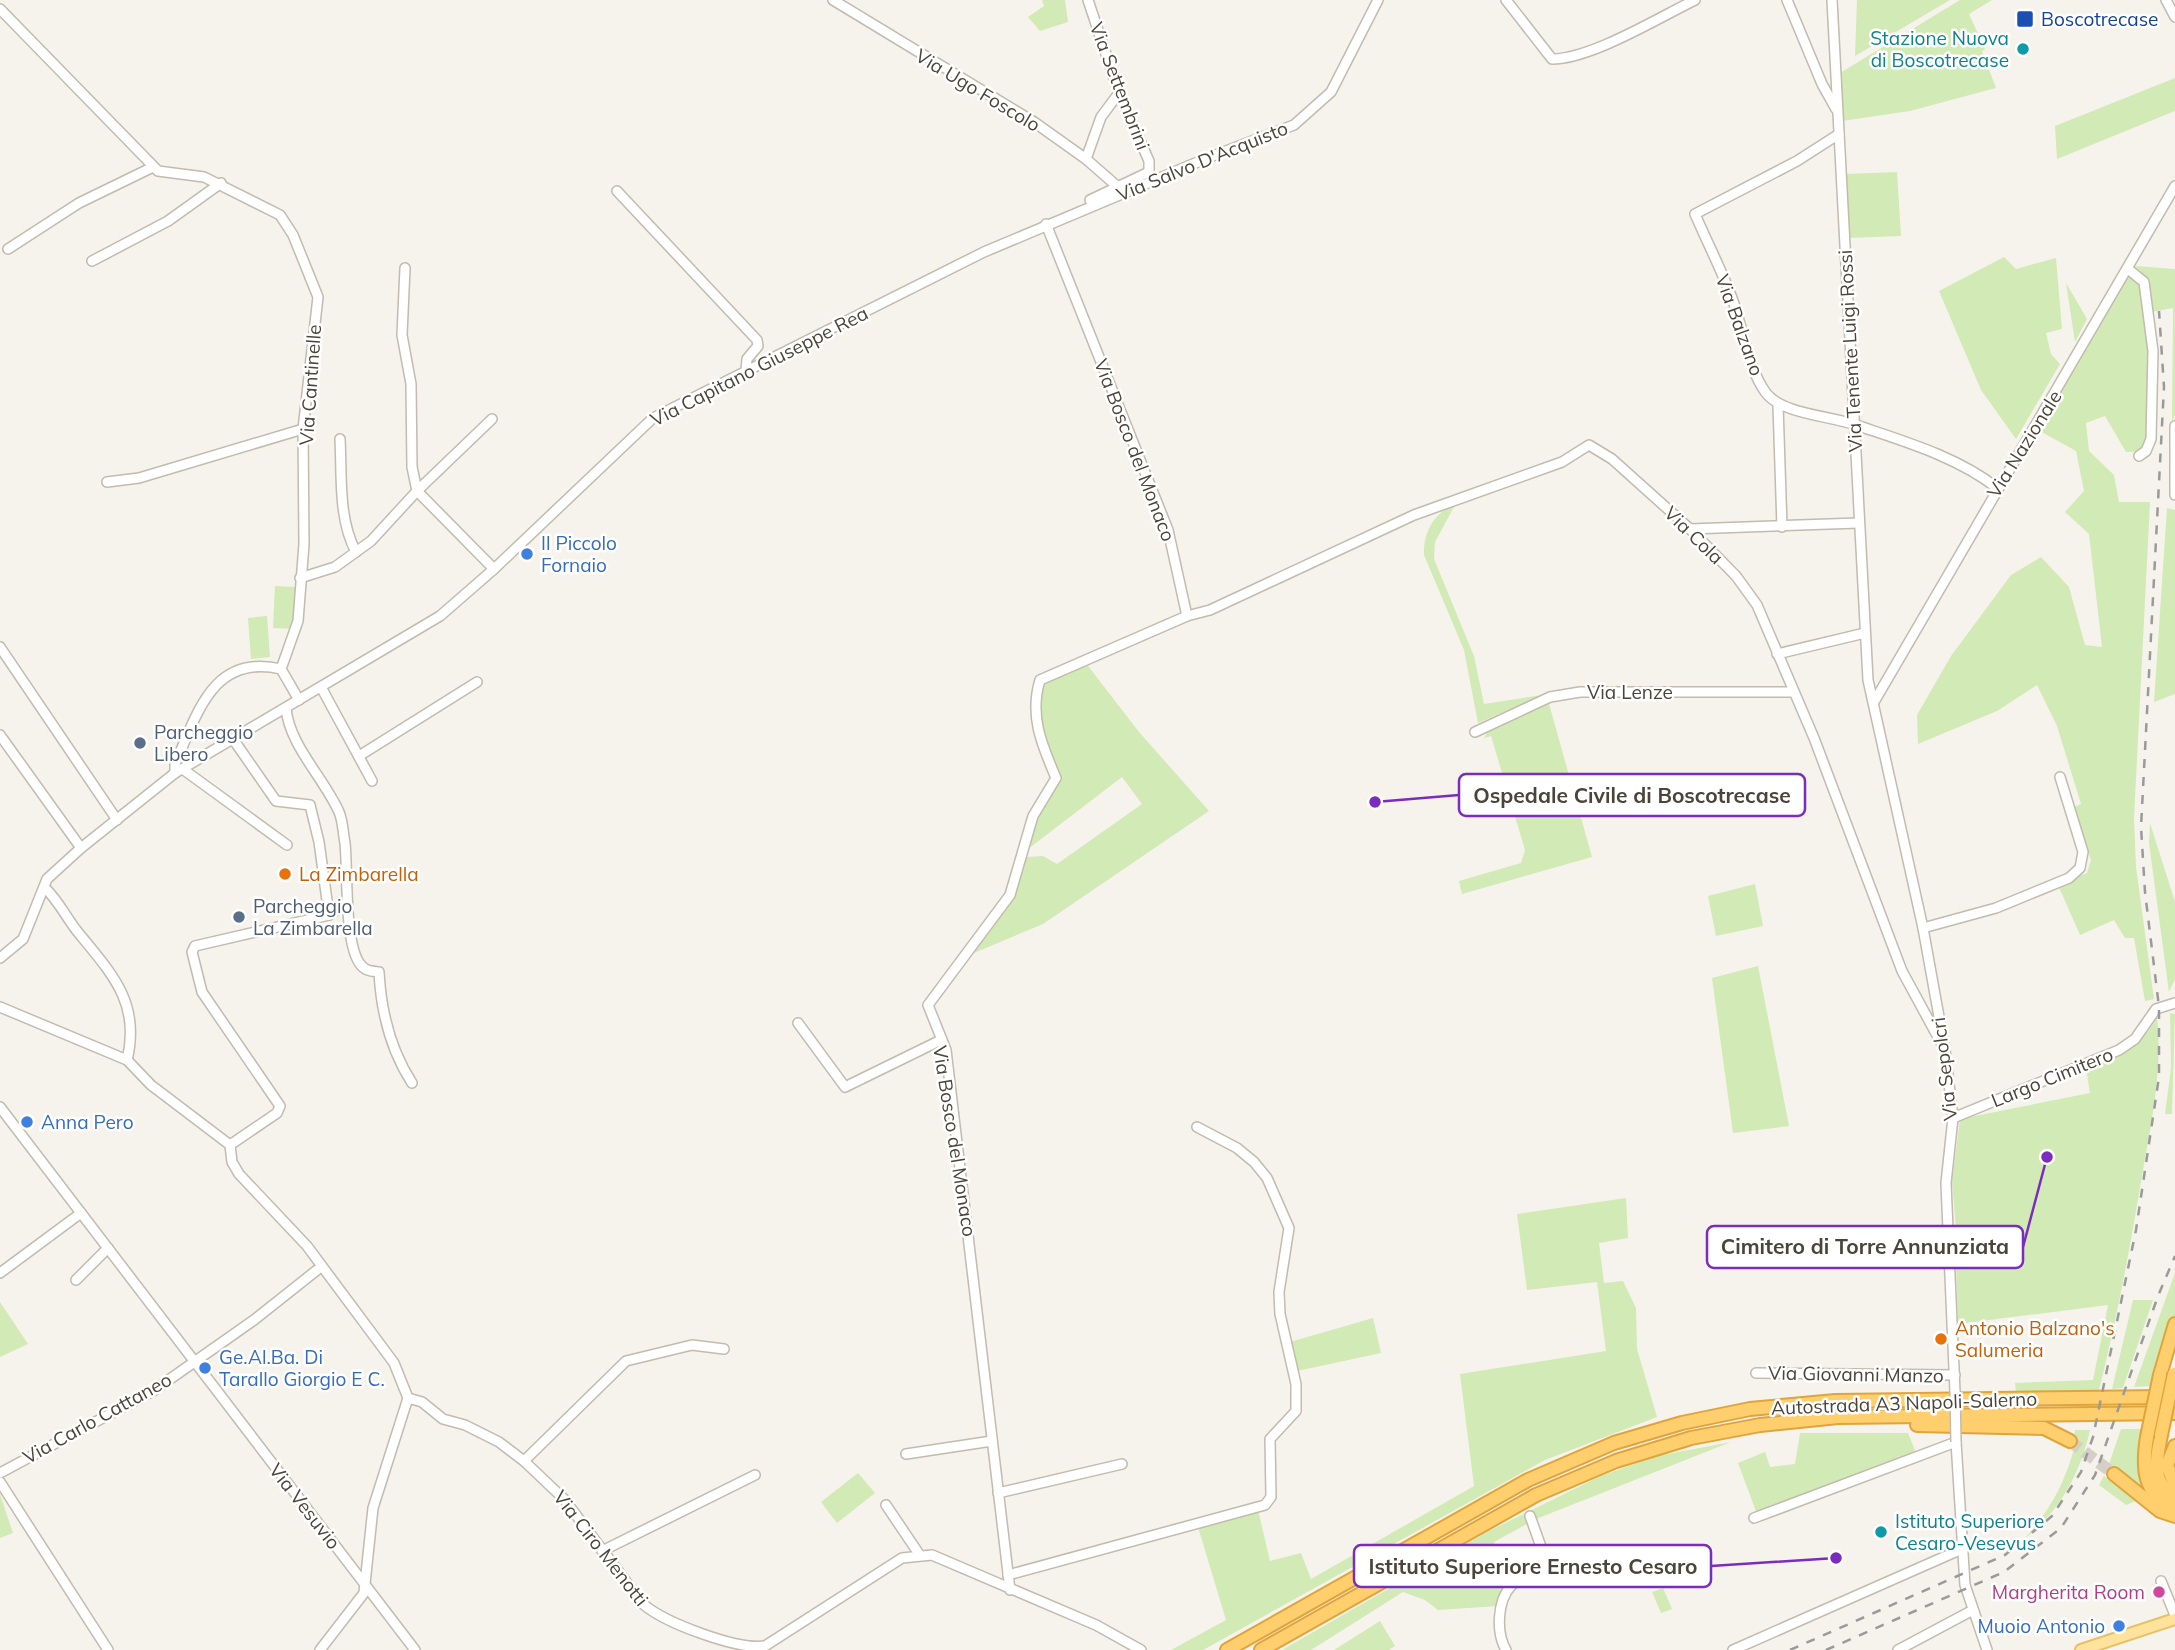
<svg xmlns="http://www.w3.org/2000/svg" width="2175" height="1650" viewBox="0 0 2175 1650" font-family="Mulish,sans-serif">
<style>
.green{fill:#d2eab5}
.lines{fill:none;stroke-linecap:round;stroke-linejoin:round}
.highway-tunnel{stroke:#d4d0c8;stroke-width:12;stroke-dasharray:12 6;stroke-linecap:butt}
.minor-casing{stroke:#c2bbae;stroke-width:12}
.major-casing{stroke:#e6c16a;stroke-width:14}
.highway-casing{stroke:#e0a43c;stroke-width:16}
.minor{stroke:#fff;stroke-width:9}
.major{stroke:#ffe39c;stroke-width:10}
.highway{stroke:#ffcf6e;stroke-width:12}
.rail{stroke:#9a9a9a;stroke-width:2.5;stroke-dasharray:9 9;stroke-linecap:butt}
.minor-bridge-casing{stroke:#c2bbae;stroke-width:12;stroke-linecap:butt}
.highway-bridge-casing{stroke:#e0a43c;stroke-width:16;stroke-linecap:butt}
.minor-bridge{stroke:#fff;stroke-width:9}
.highway-bridge{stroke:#ffcf6e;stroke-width:12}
.transit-dot{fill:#1a4fb4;stroke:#fff;stroke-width:2.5}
.culture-dot{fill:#0f9aa8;stroke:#fff;stroke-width:2.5}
.shop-dot{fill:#3f7fe0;stroke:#fff;stroke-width:2.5}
.service-dot{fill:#5c6f8a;stroke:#fff;stroke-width:2.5}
.food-dot{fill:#e8710a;stroke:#fff;stroke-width:2.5}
.hotel-dot{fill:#d1479c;stroke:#fff;stroke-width:2.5}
.labels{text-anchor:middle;stroke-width:5;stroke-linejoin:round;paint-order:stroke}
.transit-label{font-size:19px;fill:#164399;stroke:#fff;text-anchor:start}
.culture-label{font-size:19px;fill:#0d838f;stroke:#fff;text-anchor:end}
.street-label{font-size:19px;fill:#4b4439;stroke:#fff}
.shop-label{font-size:19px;fill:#366cbe;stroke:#fff;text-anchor:start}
.service-label{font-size:19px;fill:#4e5e75;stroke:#fff;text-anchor:start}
.food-label{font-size:19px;fill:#c56008;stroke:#fff;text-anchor:start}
.hotel-label{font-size:19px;fill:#b23c85;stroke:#fff;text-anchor:end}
.leader{fill:none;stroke:#7b2cbf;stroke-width:2.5}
.callout-dot{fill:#7b2cbf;stroke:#fff;stroke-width:2.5}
.callout{fill:#fff;stroke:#7b2cbf;stroke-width:2.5}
.callout-label{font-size:21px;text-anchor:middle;font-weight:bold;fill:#4b4439}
</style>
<rect width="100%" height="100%" fill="#f6f3ec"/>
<g class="green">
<path d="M 1042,0 L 1065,0 L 1068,22 L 1040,31 L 1028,17 L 1044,6 Z"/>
<path d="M 1857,0 L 1950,0 L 1855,56 Z"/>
<path d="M 1960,0 L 1992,0 L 1969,14 L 1985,49 L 1982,51 L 1996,88 L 1910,111 L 1842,121 L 1840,73 Z"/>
<path d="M 2175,78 L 2175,111 L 2057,159 L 2055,126 Z"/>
<path d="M 1897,172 L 1901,236 L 1848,238 L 1845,174 Z"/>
<path d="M 2004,257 L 2016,269 L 2056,258 L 2062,329 L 2046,333 L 2051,354 L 2060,364 L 2016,439 L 1981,390 L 1939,291 Z"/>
<path d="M 2135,266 L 2175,269 L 2175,415 L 2172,422 L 2173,308 L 2152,312 L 2148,279 Z"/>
<path d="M 2128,277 L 2137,280 C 2158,329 2149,392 2147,444 L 2143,451 L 2126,452 L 2105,416 L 2086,423 L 2089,451 L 2114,475 L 2119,502 L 2150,502 L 2134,818 L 2136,867 L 2154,999 L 2145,1001 L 2134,938 L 2125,938 L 2114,920 L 2080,935 L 2058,885 L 2087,873 L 2091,860 L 2074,807 L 2081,804 L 2057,726 L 2037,685 L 1997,711 L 1918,744 L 1917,715 L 1951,656 L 2011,575 L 2041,557 L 2069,587 L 2085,645 L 2102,647 L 2089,534 L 2065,512 L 2084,491 L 2076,451 L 2038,430 Z"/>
<path d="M 2066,283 L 2087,319 L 2075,342 Z"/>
<path d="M 1455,505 L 1435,542 L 1434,559 L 1474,656 L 1484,704 L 1542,695 L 1478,723 L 1464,650 L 1424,555 C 1423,533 1434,512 1455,505 Z"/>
<path d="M 2167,508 L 2175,510 L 2175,694 L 2154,702 Z"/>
<path d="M 275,586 L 296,587 L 294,629 L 273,628 Z"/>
<path d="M 267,616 L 270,657 L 251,659 L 248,618 Z"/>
<path d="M 1085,662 L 1139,732 L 1209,811 L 1043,924 L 974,953 L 1014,893 L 1027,857 L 1043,856 L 1057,864 L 1142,804 L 1122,777 L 1028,849 L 1036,818 L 1058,779 C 1050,755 1026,704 1046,683 C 1056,673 1072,668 1085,662 Z"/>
<path d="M 1549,704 L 1592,857 L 1462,894 L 1459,881 L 1521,863 L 1525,850 L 1491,736 L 1484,738 L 1489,730 Z"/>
<path d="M 2150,823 L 2175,902 L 2175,979 L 2169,992 L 2149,843 Z"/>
<path d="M 1755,884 L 1763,926 L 1716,936 L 1708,896 Z"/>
<path d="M 1758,966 L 1789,1126 L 1733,1133 L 1712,978 Z"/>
<path d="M 2170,1013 L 2175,1014 L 2172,1114 L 2165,1114 L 2171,1068 Z"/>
<path d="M 2157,1017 C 2163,1070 2151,1124 2142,1176 C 2130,1247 2117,1319 2099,1390 L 2016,1392 L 2015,1383 L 2093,1380 L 2108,1305 L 1958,1324 L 1956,1265 L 1959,1264 L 1952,1181 L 1960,1119 L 2090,1093 L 2086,1068 C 2113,1057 2144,1045 2157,1017 Z"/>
<path d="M 1626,1198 L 1628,1238 L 1599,1243 L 1604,1283 L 1623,1281 L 1636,1308 L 1637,1349 L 1657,1417 L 1545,1460 L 1203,1650 L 1171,1650 L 1226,1620 L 1198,1527 L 1258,1510 L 1270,1561 L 1301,1553 L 1311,1579 L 1474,1486 L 1460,1374 L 1606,1351 L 1597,1282 L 1527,1290 L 1517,1214 Z"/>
<path d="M 2175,1273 L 2175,1315 L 2154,1386 L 2134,1387 Z"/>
<path d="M 2133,1300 L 2153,1300 L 2123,1388 L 2112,1389 Z"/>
<path d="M 0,1302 L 28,1344 L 0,1357 Z"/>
<path d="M 1373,1318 L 1381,1353 L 1297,1371 L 1290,1342 Z"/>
<path d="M 2121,1429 L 2143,1429 C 2140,1454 2134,1474 2148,1496 L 2108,1467 Z"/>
<path d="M 2075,1430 L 2090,1430 C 2080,1474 2060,1511 2024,1539 C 2049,1512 2064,1485 2074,1449 L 2069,1446 L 2074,1439 Z"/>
<path d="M 1800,1433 L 1908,1433 L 1916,1453 L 1757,1514 L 1738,1463 L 1765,1452 L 1770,1467 L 1795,1464 Z"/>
<path d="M 1731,1442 L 1536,1519 L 1494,1542 L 1511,1582 L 1504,1587 L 1498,1606 L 1438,1610 L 1425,1600 L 1403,1592 L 1311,1650 L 1282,1650 L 1489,1531 L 1601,1476 L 1657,1456 Z"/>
<path d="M 858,1473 L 875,1493 L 837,1523 L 821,1502 Z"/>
<path d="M 2104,1476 L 2136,1501 L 2126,1505 L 2099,1485 Z"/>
<path d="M 0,1494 L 13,1533 L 0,1538 Z"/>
<path d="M 1663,1588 L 1672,1609 L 1661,1613 L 1652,1592 Z"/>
<path d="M 1380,1621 L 1395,1646 L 1389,1650 L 1334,1650 Z"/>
</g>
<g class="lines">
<path class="highway-tunnel" d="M 2070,1441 L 2114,1474"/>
<g class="minor-casing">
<g id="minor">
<path d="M 833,0 L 1034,122 L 1086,159 L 1118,187"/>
<path d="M 1088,0 L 1119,93 L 1149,161 L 1149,172"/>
<path d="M 1506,0 L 1552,59 C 1591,59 1658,18 1695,0"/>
<path d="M 1787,0 L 1822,84 L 1836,109"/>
<path d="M 1832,0 L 1868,680 L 1923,928 L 1945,1050 L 1953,1118 L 1946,1183 L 1955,1392"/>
<path d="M 2166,0 L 2175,17"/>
<path d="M 0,9 L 158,171 L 204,177 L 280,215 L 293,235 L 318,297 L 303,429 L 304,544 L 298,621 L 281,669"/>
<path d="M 1839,134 L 1797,161 L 1695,214 C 1707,242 1721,269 1732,298 C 1743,327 1747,367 1766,393 C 1782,414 1831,416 1856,425 C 1903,441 1958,457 1997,488"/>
<path d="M 1086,159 L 1101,117 L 1119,93"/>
<path d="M 617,191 L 757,340 L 758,346 L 747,359 L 746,371"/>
<path d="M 1090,200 L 1149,172"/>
<path d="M 1046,224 L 1168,530 L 1187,616"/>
<path d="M 8,249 L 79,203 L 153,167"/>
<path d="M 92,261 L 168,221 L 221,183"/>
<path d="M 405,268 L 402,335 L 411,384 L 412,467 L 417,491"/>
<path d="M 2128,269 L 2144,282 L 2153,351 L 2151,439 L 2146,451 L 2139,456"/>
<path d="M 1778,405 L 1782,527"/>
<path d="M 2175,426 L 2175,495"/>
<path d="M 340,439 C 342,475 338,519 356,552"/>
<path d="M 107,482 L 139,478 L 303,429"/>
<path d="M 417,491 L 492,419"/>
<path d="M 1690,529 L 1858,523"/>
<path d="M 300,578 L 335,567 L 371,541 L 417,491 L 494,569"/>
<path d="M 0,647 L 117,820"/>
<path d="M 1777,654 L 1865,633"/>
<path d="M 321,687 L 372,781"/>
<path d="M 1874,702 L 2175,186"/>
<path d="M 286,708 C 289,745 324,778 339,812 C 343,821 343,833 345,843 C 348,872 344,942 360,964 C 365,971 371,971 379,972 C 381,1011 390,1049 412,1083"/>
<path d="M 1475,732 L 1550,697 L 1580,692 L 1793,692"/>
<path d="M 0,735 L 81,848"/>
<path d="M 233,739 L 276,801 L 310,805 L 319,842 L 329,915"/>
<path d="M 359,756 L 477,682"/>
<path d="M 184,770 L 287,845"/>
<path d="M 175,773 L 175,764 C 197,715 212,653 281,669 L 299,700"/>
<path d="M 45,888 C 58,900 66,917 77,931 C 111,973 141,1002 127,1060"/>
<path d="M 1923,928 L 1996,908 L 2069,878 L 2080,868 L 2083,852 L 2060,777"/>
<path d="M 0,958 L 23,939 L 47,879 L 81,848 L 175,773 L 440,616 L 494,569 L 653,418 L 984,252 L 1205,159 L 1294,125 L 1331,92 L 1378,0"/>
<path d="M 0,1007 L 127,1060 L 151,1085 L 230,1145"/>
<path d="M 798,1023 L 845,1087 L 941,1040"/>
<path d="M 0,1107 L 415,1650"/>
<path d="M 1953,1118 L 2119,1050 L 2135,1039 L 2156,1009 L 2175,1003"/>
<path d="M 230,1145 L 232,1162 L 239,1174 L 307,1246 L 394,1363 L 408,1398 L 373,1508 L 364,1593 L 320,1650"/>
<path d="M 230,1145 L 277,1113 L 280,1106 L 202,992 L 192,952 L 195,946 L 329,915 L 345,905"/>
<path d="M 0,1273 L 81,1213"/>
<path d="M 76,1280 L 108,1248"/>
<path d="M 1756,1373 L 1955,1375"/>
<path d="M 408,1398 L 422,1402 L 443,1419 L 465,1425 L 499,1442 L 524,1461 L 564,1499 L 643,1604 C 665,1623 737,1650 765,1646 L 902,1558 L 932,1555 L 1096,1625 L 1141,1650"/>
<path d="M 906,1454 L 992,1441"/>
<path d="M 524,1461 L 626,1361 L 692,1345 L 724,1349"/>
<path d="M 0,1473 L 153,1391 L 254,1320 L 317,1270"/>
<path d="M 0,1482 L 108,1650"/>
<path d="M 998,1493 L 1122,1464"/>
<path d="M 886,1505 L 919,1554"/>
<path d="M 1754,1518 L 1956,1442 L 1965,1585 L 1987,1650"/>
<path d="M 602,1551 L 755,1475"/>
<path d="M 1008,1575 L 1265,1505 L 1271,1497 L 1270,1439 L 1296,1411 L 1296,1384 L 1280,1314 L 1279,1292 L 1289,1228 L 1267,1178 L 1254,1162 L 1237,1148 L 1197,1127"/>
<path d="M 2161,1581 L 2175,1615"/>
<path d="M 1010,1590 L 946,1050 L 928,1005 L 1010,895 L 1033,816 L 1056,778 C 1042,745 1029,716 1040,680 L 1187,616 L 1210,610 L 1414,515 L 1562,462 L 1589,445 L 1612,459 L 1690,529 L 1736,576 L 1757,605 L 1814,738 L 1902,971 L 1945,1050"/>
<path d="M 1506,1650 C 1496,1633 1497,1601 1511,1586 C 1519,1577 1534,1570 1544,1563 L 1545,1558 L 1530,1516"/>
<path d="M 1733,1650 L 1962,1549"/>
<path d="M 1898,1650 L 1973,1610"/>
</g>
</g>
<g class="major-casing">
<path id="major" d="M 2081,1650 L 2175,1619"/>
</g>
<g class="highway-casing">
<g id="highway">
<path d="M 2160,1375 L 2175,1324"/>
<path d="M 1917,1425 L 2044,1428 L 2070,1441"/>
<path d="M 2161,1435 C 2157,1458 2149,1483 2175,1496"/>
<path d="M 2147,1437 C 2142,1468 2143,1495 2175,1508"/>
<path d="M 2175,1446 L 2167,1465 L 2175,1485"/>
<path d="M 2114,1474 L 2160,1511 L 2175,1516"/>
<path d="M 1227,1650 L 1528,1480 L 1614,1443 L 1682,1423 L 1750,1409 L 1835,1401 L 2164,1397"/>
<path d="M 1261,1650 L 1536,1495 L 1616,1461 L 1691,1438 L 1760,1425 L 1838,1417 L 2175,1413"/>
</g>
</g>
<use href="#minor" class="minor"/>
<use href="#major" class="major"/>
<use href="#highway" class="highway"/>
<g class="rail">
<path d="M 1790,1650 L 2005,1555 L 2052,1516 L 2081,1472 L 2093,1437 L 2136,1230 L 2159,1077 L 2159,1007 L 2145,892 L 2141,827 L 2164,387 L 2159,311"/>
<path d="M 1826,1650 L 2004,1572 L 2061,1528 L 2095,1475 L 2158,1296 L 2175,1256"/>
</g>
<g class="minor-bridge-casing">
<path id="minor-bridge" d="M 1955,1392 L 1956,1442"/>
</g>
<g class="highway-bridge-casing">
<g id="highway-bridge">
<path d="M 2161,1435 L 2174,1374"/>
<path d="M 2147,1437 L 2160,1375"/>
</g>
</g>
<use href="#minor-bridge" class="minor-bridge"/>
<use href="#highway-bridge" class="highway-bridge"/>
</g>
<rect class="transit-dot" x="2016" y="10" width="18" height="18" rx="3.5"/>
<g class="culture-dot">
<circle cx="2023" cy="49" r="7"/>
<circle cx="1881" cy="1532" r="7"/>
</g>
<g class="shop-dot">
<circle cx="527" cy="554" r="7"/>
<circle cx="27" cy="1122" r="7"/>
<circle cx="205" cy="1368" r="7"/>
<circle cx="2119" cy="1626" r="7"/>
</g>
<g class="service-dot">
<circle cx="140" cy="743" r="7"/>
<circle cx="239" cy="917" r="7"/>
</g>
<g class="food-dot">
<circle cx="285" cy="874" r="7"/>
<circle cx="1941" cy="1339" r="7"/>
</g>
<circle class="hotel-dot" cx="2159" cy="1592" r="7"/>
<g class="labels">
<g class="transit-label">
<text x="2041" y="26">Boscotrecase</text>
</g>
<g class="culture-label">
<text x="2009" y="45">Stazione Nuova<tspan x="2009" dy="22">di Boscotrecase</tspan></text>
<text x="1895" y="1528" text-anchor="start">Istituto Superiore<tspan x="1895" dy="22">Cesaro-Vesevus</tspan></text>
</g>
<g class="street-label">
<text transform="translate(1120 86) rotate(69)" y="7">Via Settembrini</text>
<text transform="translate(978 90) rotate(31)" y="7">Via Ugo Foscolo</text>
<text transform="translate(1202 161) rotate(-22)" y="7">Via Salvo D'Acquisto</text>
<text transform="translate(1740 325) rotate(70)" y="7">Via Balzano</text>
<text transform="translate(1850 351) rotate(-93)" y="7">Via Tenente Luigi Rossi</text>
<text transform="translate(759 366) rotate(-27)" y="7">Via Capitano Giuseppe Rea</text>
<text transform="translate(310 385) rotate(-86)" y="7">Via Cantinelle</text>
<text transform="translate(2024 444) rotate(-58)" y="7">Via Nazionale</text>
<text transform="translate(1135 450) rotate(69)" y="7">Via Bosco del Monaco</text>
<text transform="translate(1694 535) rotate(44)" y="7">Via Cola</text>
<text x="1630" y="699">Via Lenze</text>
<text transform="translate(1944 1069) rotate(-97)" y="7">Via Sepolcri</text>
<text transform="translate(2052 1077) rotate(-22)" y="7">Largo Cimitero</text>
<text transform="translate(955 1141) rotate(81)" y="7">Via Bosco del Monaco</text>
<text transform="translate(1856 1374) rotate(1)" y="7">Via Giovanni Manzo</text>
<text transform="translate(1904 1403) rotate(-2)" y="7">Autostrada A3 Napoli-Salerno</text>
<text transform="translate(97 1418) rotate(-29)" y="7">Via Carlo Cattaneo</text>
<text transform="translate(305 1506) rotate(52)" y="7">Via Vesuvio</text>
<text transform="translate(601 1548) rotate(52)" y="7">Via Ciro Menotti</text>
</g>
<g class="shop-label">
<text x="541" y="550">Il Piccolo<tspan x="541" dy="22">Fornaio</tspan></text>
<text x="41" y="1129">Anna Pero</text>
<text x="219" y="1364">Ge.Al.Ba. Di<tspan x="219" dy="22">Tarallo Giorgio E C.</tspan></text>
<text x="2105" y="1633" text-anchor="end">Muoio Antonio</text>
</g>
<g class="service-label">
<text x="154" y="739">Parcheggio<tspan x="154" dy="22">Libero</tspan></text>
<text x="253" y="913">Parcheggio<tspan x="253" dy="22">La Zimbarella</tspan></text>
</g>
<g class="food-label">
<text x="299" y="881">La Zimbarella</text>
<text x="1955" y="1335">Antonio Balzano's<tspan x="1955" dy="22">Salumeria</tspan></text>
</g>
<g class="hotel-label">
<text x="2145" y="1599">Margherita Room</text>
</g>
</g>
<path class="leader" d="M1375 802L1459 795M2047 1157L2023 1247M1836 1558L1711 1566"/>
<g class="callout-dot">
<circle cx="1375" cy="802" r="7"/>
<circle cx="2047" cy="1157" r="7"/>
<circle cx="1836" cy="1558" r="7"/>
</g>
<g class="callout">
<rect x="1459" y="774" width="346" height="42" rx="7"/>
<rect x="1707" y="1226" width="316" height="42" rx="7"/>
<rect x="1354" y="1545" width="357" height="42" rx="7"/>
</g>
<g class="callout-label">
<text x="1632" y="803">Ospedale Civile di Boscotrecase</text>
<text x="1865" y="1254">Cimitero di Torre Annunziata</text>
<text x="1533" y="1574">Istituto Superiore Ernesto Cesaro</text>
</g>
</svg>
